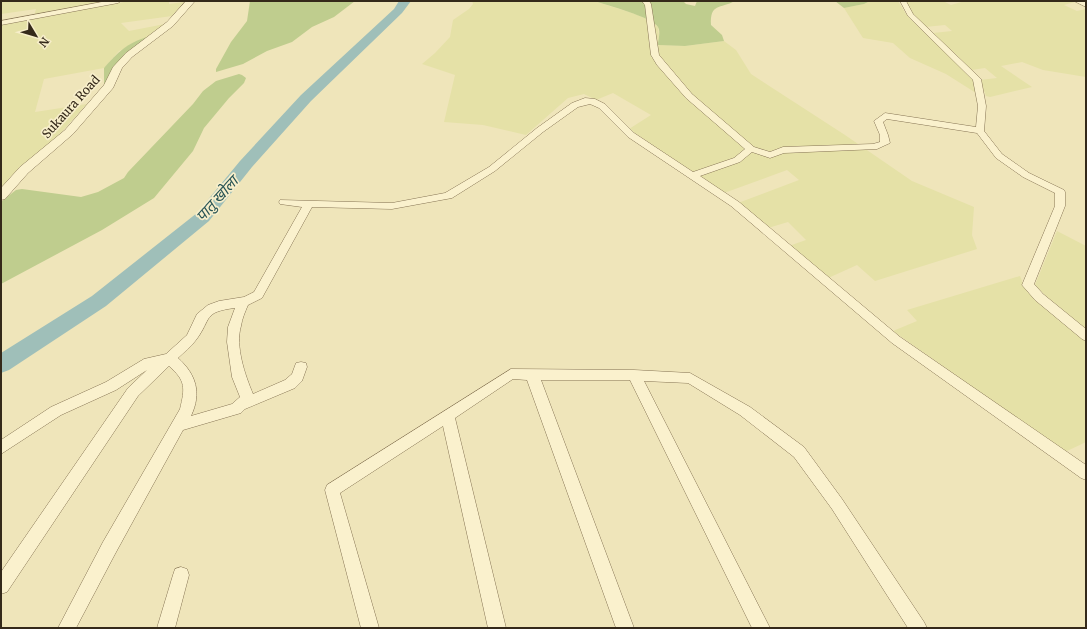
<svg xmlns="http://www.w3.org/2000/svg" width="1087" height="629" viewBox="0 0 1087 629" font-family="Merriweather,'Noto Sans Devanagari',serif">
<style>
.farmland{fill:#e5e1a7}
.green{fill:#bfcd8e}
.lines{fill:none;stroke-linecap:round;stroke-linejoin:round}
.river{fill:#9fbfb9;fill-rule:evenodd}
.minor-casing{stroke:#867454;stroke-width:1}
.tertiary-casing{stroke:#867454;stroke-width:1}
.minor{fill:#faf1cd;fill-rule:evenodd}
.tertiary{fill:#faf1cd;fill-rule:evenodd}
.labels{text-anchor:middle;stroke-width:3.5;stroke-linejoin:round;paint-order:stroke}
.far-street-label{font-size:12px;fill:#34291a;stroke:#f7eeca}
.water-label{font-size:15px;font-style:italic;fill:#285455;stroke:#f7eeca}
</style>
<rect width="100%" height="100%" fill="#efe5ba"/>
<g class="farmland">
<path d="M 2,1 L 112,1 L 34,16 L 36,9 L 1,14 Z"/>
<path d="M 129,1 L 169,1 L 169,4 L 184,2 L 172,16 L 121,23 L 129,31 L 165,24 L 147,37 L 119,51 L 104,68 L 44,79 L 35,112 L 87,104 L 47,148 L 17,170 L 1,188 L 1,25 Z"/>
<path d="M 472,1 L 594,1 L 635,14 L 652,21 L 658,27 L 659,35 L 658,45 L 685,46 L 724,41 L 736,50 L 751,74 L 845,135 L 912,181 L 974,207 L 972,235 L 977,249 L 875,281 L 857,265 L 826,279 L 789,246 L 806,240 L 788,222 L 768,228 L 738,203 L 799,180 L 787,170 L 724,193 L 629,129 L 651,115 L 613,93 L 596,100 L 584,94 L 568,98 L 526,135 L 483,125 L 444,122 L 455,75 L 422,64 L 435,53 L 450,37 L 453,20 L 469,9 L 473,4 Z"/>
<path d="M 870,1 L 898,1 L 906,14 L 973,78 L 976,93 L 946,74 L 910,58 L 893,43 L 863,38 L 844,8 L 864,4 Z"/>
<path d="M 905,1 L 943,1 L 951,5 L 965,1 L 1074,1 L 1075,2 L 1064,5 L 1077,11 L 1086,9 L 1086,77 L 1043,70 L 1022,62 L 1001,66 L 1032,87 L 990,97 L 986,96 L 980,80 L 997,78 L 985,68 L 972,70 L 933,33 L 952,31 L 945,25 L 925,27 L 912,14 Z"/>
<path d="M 1057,231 L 1086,246 L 1086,329 L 1046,296 L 1035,285 Z"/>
<path d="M 1020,276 L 1024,286 L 1086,338 L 1086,442 L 1065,452 L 893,331 L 917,321 L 907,310 Z"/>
</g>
<g class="green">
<path d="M 250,1 L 355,1 L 334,17 L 312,27 L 292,42 L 267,51 L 243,64 L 216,72 L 216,69 L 231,42 L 247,21 Z"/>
<path d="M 594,1 L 683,1 L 686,4 L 695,6 L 697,1 L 735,1 C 720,9 710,3 711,25 L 722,35 L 724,41 L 685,46 L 658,45 C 658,40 661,32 658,27 C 652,17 606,5 594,1 Z"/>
<path d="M 835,1 L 870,1 L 864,4 L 844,8 Z"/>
<path d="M 147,37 L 104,85 L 104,68 C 118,52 127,43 147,37 Z"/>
<path d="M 239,74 L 242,75 L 246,78 L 244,83 L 229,98 L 204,128 L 193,151 L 154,198 L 102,230 L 1,284 L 2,201 L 16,190 L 22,189 L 81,197 L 98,192 L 124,178 L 128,172 L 193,104 L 203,91 L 216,81 Z"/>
</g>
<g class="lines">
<path class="river" d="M 399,1 L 411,1 L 402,13 L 311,101 L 252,167 L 209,221 L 106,306 L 9,370 L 1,373 L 1,353 L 92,296 L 197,213 L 240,161 L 301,95 L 394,9 Z"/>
<g class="minor-casing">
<g id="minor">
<path d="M 107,1 L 121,1 L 118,3 L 1,25 L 1,21 Z"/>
<path d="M 642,1 L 649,1 L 651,4 L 659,55 L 692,94 L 754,147 L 770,152 L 783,147 L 873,144 L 880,142 L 880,135 L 874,121 L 885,113 L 976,127 L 978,106 L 973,80 L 908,16 L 900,1 L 906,1 L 913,14 L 981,79 L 986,106 L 984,131 L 1002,154 L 1029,173 L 1064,190 L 1065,192 L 1065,206 L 1034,284 L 1043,294 L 1086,329 L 1086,341 L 1082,339 L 1035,300 L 1022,285 L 1055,206 L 1055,193 L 1023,177 L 996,158 L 977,133 L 887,119 L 883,122 L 888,135 L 890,143 L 877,149 L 784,153 L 770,158 L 752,152 L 740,162 L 700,176 L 739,202 L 900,337 L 1086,465 L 1086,480 L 1081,478 L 892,343 L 731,206 L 628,137 L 599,108 L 590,104 L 578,107 L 543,132 L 495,171 L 452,198 L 392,209 L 312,207 L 262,298 L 248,305 C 245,312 242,319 241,326 C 235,346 245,375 253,394 L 285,380 L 292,374 L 296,363 L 301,362 L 306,363 L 307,367 L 302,381 L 295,388 L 245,409 L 241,413 L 183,430 L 115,554 L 76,628 L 58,628 L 103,542 L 180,409 C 185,388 186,381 169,366 L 138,396 L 7,592 L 1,594 L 1,572 L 128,388 L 147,370 L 116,390 L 61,415 L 1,454 L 1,440 L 51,407 L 106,382 L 144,359 L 166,354 L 187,335 L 197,314 L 208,305 L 219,301 L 244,297 L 254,292 L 302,207 L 280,204 L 279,202 L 280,200 L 392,203 L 445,193 L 489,167 L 537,128 L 572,103 L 585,98 L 595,99 L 605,104 L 634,133 L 693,172 L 734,158 L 745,149 L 686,98 L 657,65 L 651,55 L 645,5 ZM 235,308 L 228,327 L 227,342 L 232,377 L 240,397 L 232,404 L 191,416 C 202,393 196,374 178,358 C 184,352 191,347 196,340 C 212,319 202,312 235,308 Z"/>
<path d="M 1075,1 L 1086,2 L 1086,7 L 1076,2 Z"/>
<path d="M 511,369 L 634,370 L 690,373 L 750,407 L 804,447 L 842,499 L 924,622 L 927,628 L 908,628 L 832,509 L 794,457 L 740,415 L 688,383 L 644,381 L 770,628 L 752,628 L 630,380 L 541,380 L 634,628 L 616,628 L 527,380 L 513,379 L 455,418 L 506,628 L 488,628 L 443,426 L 340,493 L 379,628 L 361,628 L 325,490 L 327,485 Z"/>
<path d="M 181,567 L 187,569 L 189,575 L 175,628 L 157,628 L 173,575 L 175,569 Z"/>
</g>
</g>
<g class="tertiary-casing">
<path id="tertiary" d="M 186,1 L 195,1 L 173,26 L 132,57 L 122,68 L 113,88 L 73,134 L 28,173 L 5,199 L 1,200 L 1,188 L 20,167 L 65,130 L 104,85 L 113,67 L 126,53 L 167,22 Z"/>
</g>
<use href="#minor" class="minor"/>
<use href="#tertiary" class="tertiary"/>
</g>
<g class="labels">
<g class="far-street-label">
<text transform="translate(71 107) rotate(-48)" y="4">Sukaura Road</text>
</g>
<g class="water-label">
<text transform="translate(217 199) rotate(-48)" y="5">पातु खोला</text>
</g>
</g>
<rect width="1087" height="629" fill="none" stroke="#34291a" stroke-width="4"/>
<g transform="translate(36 36) rotate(128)" stroke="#f7eeca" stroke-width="3" paint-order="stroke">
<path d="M0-3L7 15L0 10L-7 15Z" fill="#34291a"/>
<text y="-6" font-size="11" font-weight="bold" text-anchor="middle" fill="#34291a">N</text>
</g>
</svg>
